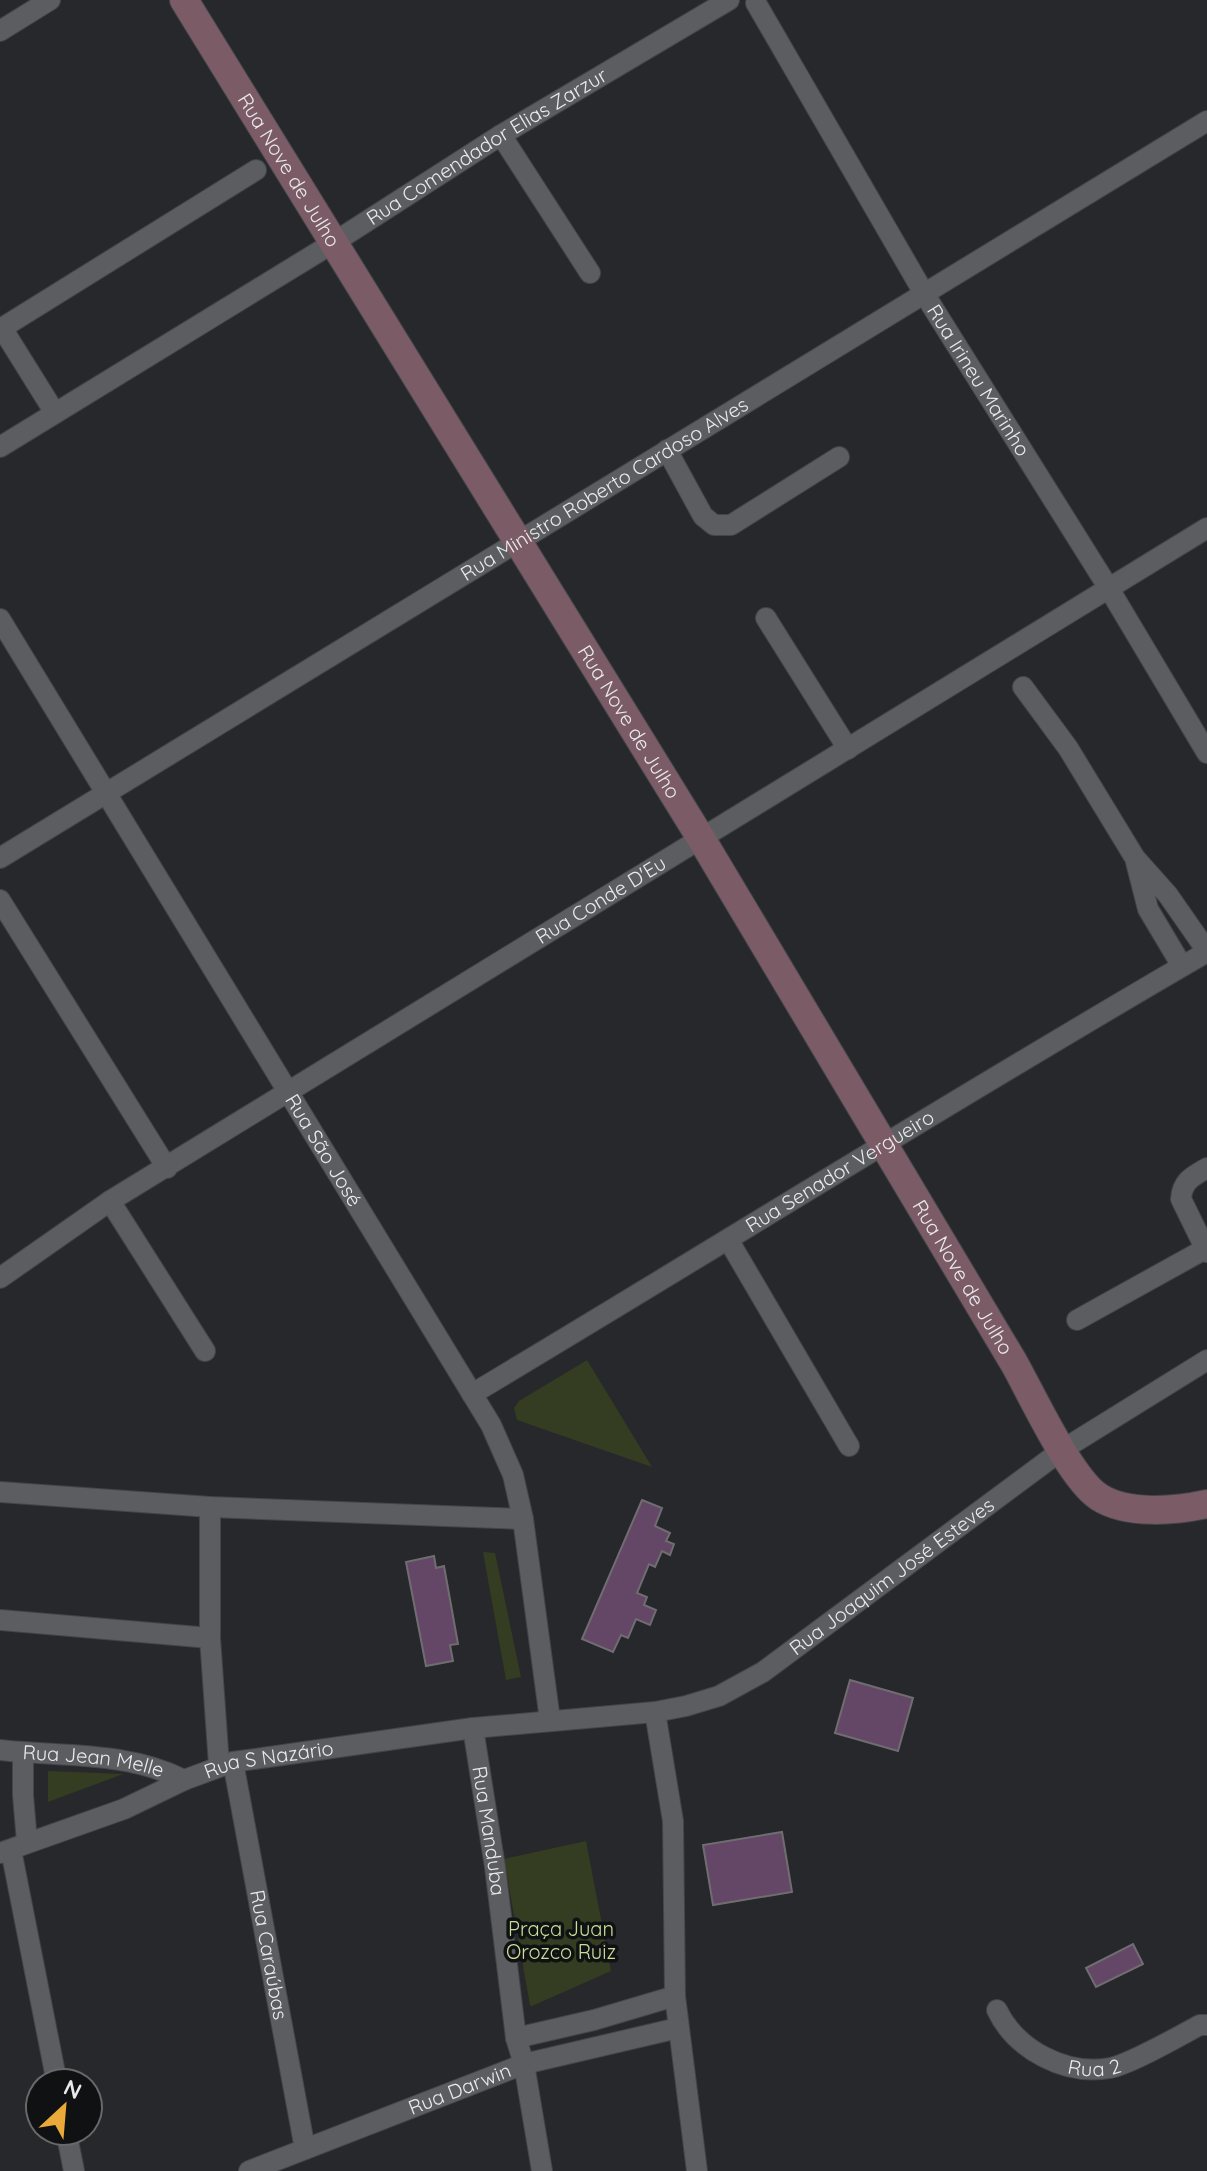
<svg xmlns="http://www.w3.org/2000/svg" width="1207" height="2171" viewBox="0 0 1207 2171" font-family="Quicksand,sans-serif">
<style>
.green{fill:#343d21}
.building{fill:#644667;stroke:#706d71;stroke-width:2}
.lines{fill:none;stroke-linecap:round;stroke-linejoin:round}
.street-casing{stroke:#434548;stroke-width:22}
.secondary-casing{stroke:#434548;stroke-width:30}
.street{stroke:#5b5d60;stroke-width:20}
.secondary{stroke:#7b5c66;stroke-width:28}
.labels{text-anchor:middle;stroke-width:7;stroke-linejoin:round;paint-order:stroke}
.street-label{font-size:20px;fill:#e9eaec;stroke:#101112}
.park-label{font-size:20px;fill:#c8de99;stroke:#101112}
</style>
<rect width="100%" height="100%" fill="#26282b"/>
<g class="green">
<path d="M 587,1360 L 652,1467 L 517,1420 L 514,1408 L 519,1401 Z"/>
<path d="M 483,1552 L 495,1553 L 521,1677 L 506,1680 Z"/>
<path d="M 48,1771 L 123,1774 L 48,1802 Z"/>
<path d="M 586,1841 L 611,1971 L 532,2006 L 530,2005 L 504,1859 Z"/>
</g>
<g class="building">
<path d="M 642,1500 L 662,1508 L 655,1526 L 670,1533 L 666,1541 L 674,1544 L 670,1555 L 662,1551 L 655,1567 L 649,1564 L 637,1593 L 647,1597 L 644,1605 L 656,1610 L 650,1625 L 636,1619 L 628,1638 L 621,1635 L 613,1652 L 582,1639 Z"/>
<path d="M 434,1556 L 436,1568 L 444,1566 L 458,1644 L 450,1645 L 453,1661 L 426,1666 L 406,1562 Z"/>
<path d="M 850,1680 L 913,1698 L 898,1751 L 835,1733 Z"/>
<path d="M 782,1832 L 792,1892 L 713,1905 L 703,1845 Z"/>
<path d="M 1133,1944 L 1143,1964 L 1096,1987 L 1086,1968 Z"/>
</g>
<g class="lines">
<g class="street-casing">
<g id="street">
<path id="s1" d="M 756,3 L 925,295 L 1108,587 L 1207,753"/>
<path d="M 0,31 L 50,0"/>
<path d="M 501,135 L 590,273"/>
<path d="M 55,413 L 2,328 L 256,170"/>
<path id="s2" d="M 0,447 L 333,243 L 501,135 L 729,0"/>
<path d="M 667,450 L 703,516 L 714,525 L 731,525 L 839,457"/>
<path d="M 766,618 L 848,749"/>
<path id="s3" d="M 0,619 L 491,1425 L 513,1475 L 523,1519 L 550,1720"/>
<path d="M 1023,687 L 1068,748 L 1135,858 L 1168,895 L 1207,951"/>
<path id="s4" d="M 0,858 L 1207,121"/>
<path d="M 1136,862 L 1148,909 L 1182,966"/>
<path d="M 0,900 L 167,1168"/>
<path d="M 1207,1168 C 1193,1176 1182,1181 1181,1199 L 1207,1252"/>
<path d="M 110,1201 L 205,1351"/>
<path d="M 729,1241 L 849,1446"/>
<path id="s5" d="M 0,1278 L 110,1201 L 1207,528"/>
<path d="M 1077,1320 L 1205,1249"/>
<path id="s6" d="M 472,1394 C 718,1247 960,1095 1207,952"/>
<path d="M 0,1492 L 210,1507 L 523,1519"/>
<path d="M 210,1507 L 210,1638 L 219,1765"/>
<path d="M 0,1620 L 210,1638"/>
<path d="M 655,1712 L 673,1821 L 675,1996 L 697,2171"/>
<path id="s7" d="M 473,1728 L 495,1867 L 516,2038 L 524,2064 L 542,2171"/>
<path id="s8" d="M 0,1750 C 61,1757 127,1751 184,1780"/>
<path d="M 23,1753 L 23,1795 L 27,1842"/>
<path id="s9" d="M 233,1762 L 305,2149"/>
<path d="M 11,1850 L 57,2083"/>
<path id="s10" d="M 0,1853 L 124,1809 L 184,1780 L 233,1762 L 473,1728 L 655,1712 L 686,1706 L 719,1696 L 763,1672 L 1062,1450 L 1207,1360"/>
<path id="s11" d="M 997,2010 C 1016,2050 1066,2076 1110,2068 C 1131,2064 1179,2036 1200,2025 L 1207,2025"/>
<path d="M 516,2038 L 594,2020 L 675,1996"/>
<path d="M 66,2131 L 74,2171"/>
<path id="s12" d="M 249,2171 L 524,2064 L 678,2028"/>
</g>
</g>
<g class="secondary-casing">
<g id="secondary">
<path id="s13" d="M 184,0 L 702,840 L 1014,1363 C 1032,1395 1070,1478 1099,1497 C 1127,1515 1175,1511 1207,1504"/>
</g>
</g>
<use href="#street" class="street"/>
<use href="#secondary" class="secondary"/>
</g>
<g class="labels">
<g class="street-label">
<text dy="7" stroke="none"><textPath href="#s2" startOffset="572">Rua Comendador Elias Zarzur</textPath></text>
<text dy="7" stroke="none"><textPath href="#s13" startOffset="200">Rua Nove de Julho</textPath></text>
<text dy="7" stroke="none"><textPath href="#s1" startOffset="438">Rua Irineu Marinho</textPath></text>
<text dy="7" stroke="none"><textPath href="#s4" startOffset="708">Rua Ministro Roberto Cardoso Alves</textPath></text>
<text dy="7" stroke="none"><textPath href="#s13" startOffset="848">Rua Nove de Julho</textPath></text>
<text dy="7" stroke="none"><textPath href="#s5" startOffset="710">Rua Conde D'Eu</textPath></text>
<text dy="7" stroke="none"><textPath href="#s3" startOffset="622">Rua São José</textPath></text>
<text dy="7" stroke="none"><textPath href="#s6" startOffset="430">Rua Senador Vergueiro</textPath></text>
<text dy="7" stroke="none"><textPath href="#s13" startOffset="1496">Rua Nove de Julho</textPath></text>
<text dy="7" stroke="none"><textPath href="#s10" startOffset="952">Rua Joaquim José Esteves</textPath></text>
<text dy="7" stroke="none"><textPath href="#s10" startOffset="286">Rua S Nazário</textPath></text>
<text dy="7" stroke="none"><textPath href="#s8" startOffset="94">Rua Jean Melle</textPath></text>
<text dy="7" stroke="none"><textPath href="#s7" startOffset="104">Rua Manduba</textPath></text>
<text dy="7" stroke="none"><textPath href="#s9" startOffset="196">Rua Caraúbas</textPath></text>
<text dy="7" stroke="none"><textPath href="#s11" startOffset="120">Rua 2</textPath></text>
<text dy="7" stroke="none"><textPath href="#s12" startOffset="226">Rua Darwin</textPath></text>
</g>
<g class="park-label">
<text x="561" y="1936">Praça Juan<tspan x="561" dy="23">Orozco Ruiz</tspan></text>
</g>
</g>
<g transform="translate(64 2107) rotate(26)"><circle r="38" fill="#101112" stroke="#676869" stroke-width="2"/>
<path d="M0-6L14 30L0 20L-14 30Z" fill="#eaaa39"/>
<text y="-12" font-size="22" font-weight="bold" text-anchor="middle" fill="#e9eaec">N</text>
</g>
</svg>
